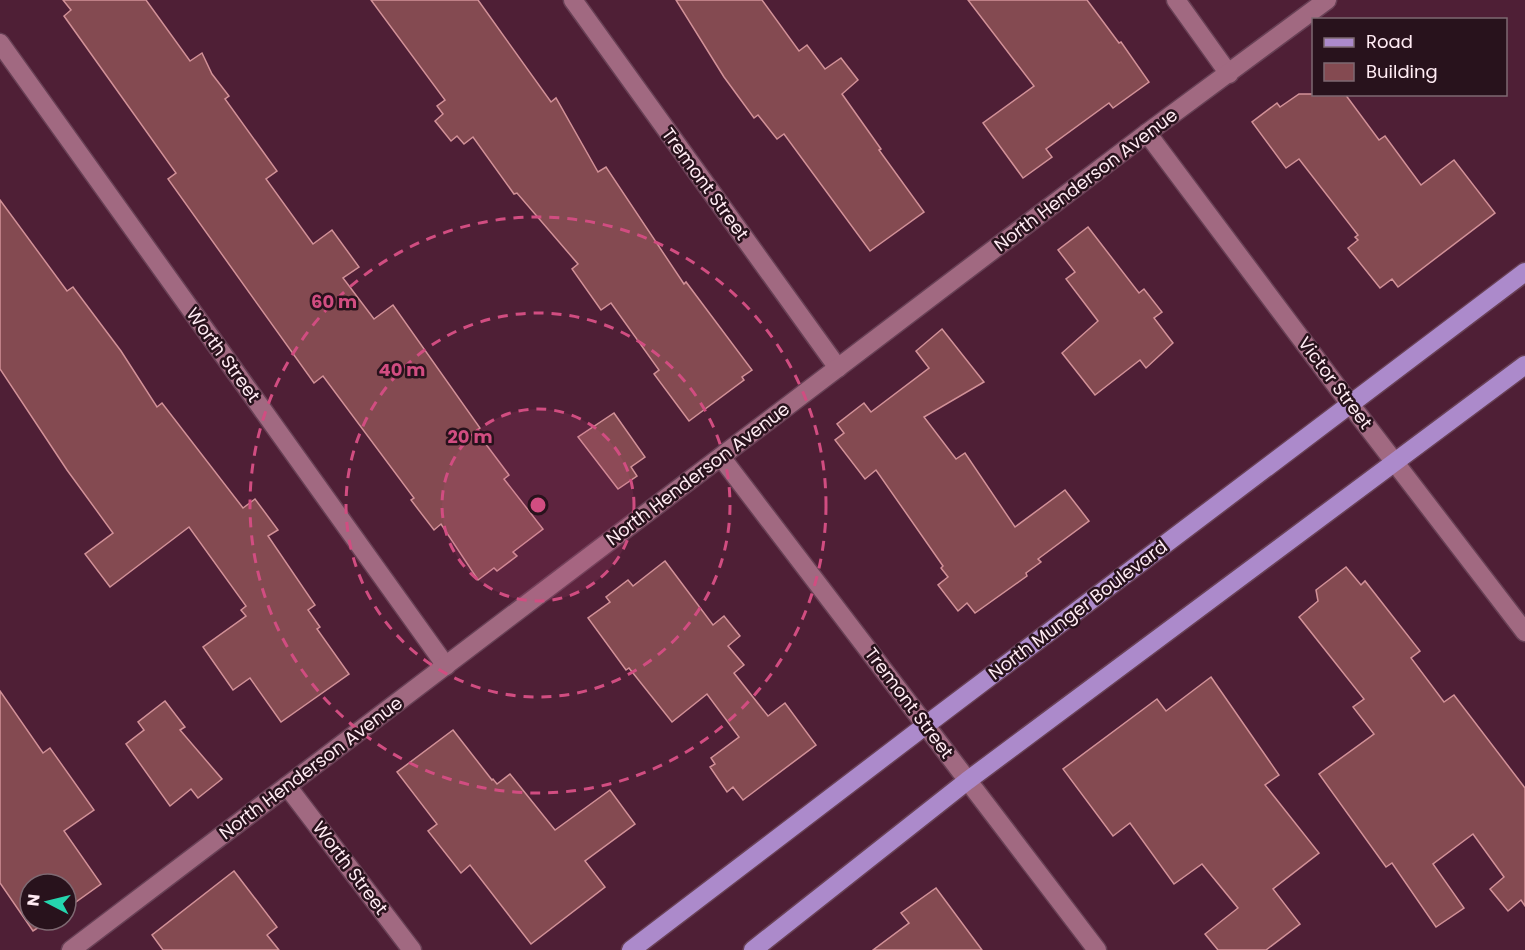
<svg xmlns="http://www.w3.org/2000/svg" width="1525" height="950" viewBox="0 0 1525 950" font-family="Poppins,sans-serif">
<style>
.building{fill:#844a51;stroke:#d29198;stroke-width:1.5}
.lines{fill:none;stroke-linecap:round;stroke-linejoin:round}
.minor-casing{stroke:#684055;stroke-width:21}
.major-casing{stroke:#684055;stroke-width:21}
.minor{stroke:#a16981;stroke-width:18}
.major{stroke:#ac8acb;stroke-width:18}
.ring{fill:none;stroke:#d14d81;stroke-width:3;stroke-dasharray:10 8}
.labels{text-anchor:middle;stroke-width:5;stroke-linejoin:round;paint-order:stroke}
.street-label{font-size:18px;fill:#ffebf3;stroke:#28121c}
.centre{fill:#d14d81;stroke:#28121c;stroke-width:3}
.ring-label{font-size:18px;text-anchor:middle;font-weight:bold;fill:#d14d81;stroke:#28121c;stroke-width:5;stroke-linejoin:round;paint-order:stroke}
</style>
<rect width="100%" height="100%" fill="#4f1f36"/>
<g class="building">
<path d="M 63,0 L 146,0 L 190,61 L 202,53 L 212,74 L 229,96 L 225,99 L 277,171 L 266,179 L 313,244 L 332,230 L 359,267 L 343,278 L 374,319 L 393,305 L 480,428 L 476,431 L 509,475 L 504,479 L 543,529 L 513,552 L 517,556 L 497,571 L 494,568 L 478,580 L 441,524 L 434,530 L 411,500 L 414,498 L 323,376 L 314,383 L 168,179 L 176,173 L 64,16 L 71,10 Z"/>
<path d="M 371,0 L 478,0 L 551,102 L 556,98 L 598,172 L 606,167 L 684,284 L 686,282 L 752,370 L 742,377 L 744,380 L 689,421 L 654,374 L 659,370 L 611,303 L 601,310 L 572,269 L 578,264 L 517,193 L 514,194 L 473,137 L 464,144 L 457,136 L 451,141 L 435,121 L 443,114 L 437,106 L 445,100 Z"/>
<path d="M 676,0 L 762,0 L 799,51 L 807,45 L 825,69 L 841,58 L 858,80 L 842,94 L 881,149 L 879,150 L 924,212 L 870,251 L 784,134 L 777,139 L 758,115 L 754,118 L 724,77 Z"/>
<path d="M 968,0 L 1087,0 L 1119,43 L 1121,42 L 1149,82 L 1113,108 L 1109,103 L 1046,149 L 1052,157 L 1023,178 L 983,123 L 1034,86 Z"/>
<path d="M 1299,94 L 1345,94 L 1379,140 L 1385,136 L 1421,185 L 1454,160 L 1495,213 L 1398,287 L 1392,279 L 1380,288 L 1348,248 L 1358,240 L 1355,237 L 1358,235 L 1299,159 L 1286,168 L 1252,122 L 1277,103 L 1280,107 Z"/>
<path d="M 0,200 L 67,291 L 73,287 L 121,351 L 157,407 L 162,403 L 243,508 L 255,499 L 278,530 L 268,536 L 315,605 L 308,610 L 320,627 L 317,629 L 349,674 L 281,722 L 250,678 L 233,690 L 203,647 L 246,616 L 241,610 L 246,606 L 189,527 L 110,587 L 85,554 L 113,533 L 67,470 L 0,369 Z"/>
<path d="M 1088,227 L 1139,293 L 1144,289 L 1162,312 L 1154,318 L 1173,343 L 1146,368 L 1140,360 L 1095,395 L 1062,353 L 1098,321 L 1066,279 L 1075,272 L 1058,250 Z"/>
<path d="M 942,329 L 984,382 L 924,417 L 956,459 L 965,453 L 1015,527 L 1065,490 L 1089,521 L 1038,559 L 1041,562 L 1026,573 L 1027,576 L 975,613 L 967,603 L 958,611 L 938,585 L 948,577 L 941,568 L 943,566 L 876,470 L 865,479 L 835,440 L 844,433 L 837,424 L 864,403 L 871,412 L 929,368 L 916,351 Z"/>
<path d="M 614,413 L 645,457 L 631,467 L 637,476 L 618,489 L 578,437 Z"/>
<path d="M 665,561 L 713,625 L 724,616 L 740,636 L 728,646 L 744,665 L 734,673 L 768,716 L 785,703 L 816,745 L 743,800 L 733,787 L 727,792 L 710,767 L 715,764 L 711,758 L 739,737 L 707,694 L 672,722 L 629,668 L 626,670 L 588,618 L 610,602 L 606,597 L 628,580 L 633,586 Z"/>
<path d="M 1346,567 L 1361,585 L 1365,581 L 1420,651 L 1411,658 L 1444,702 L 1454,695 L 1525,788 L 1525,906 L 1521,900 L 1508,911 L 1490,889 L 1504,877 L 1473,834 L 1433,864 L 1464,908 L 1436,927 L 1392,863 L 1386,867 L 1319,774 L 1374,734 L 1353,707 L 1364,699 L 1299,617 L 1318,601 L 1316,590 Z"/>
<path d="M 1211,677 L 1279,775 L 1265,785 L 1319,853 L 1273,889 L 1300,924 L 1266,950 L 1218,950 L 1205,934 L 1238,908 L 1202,864 L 1174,884 L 1130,823 L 1113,836 L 1063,769 L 1157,699 L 1166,711 Z"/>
<path d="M 0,691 L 43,753 L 50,748 L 94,810 L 64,831 L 101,884 L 66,909 L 66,884 L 30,884 L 30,920 L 50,920 L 33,931 L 0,883 Z"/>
<path d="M 165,701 L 185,727 L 180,730 L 222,779 L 198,798 L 191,789 L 170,806 L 126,744 L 144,730 L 138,722 Z"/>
<path d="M 453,730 L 492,780 L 493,779 L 497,784 L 510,774 L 555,830 L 610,790 L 635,824 L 585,861 L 605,887 L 531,944 L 470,865 L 461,873 L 428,831 L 437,824 L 397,772 Z"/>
<path d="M 234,871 L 277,927 L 267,935 L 279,950 L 163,950 L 152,935 Z"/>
<path d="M 936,888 L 982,950 L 873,950 L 909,923 L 901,913 Z"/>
</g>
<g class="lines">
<g class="minor-casing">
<g id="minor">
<path d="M 573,0 L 838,368"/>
<path d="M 1176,0 L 1229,74"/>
<path d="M 0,43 L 446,666"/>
<path d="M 1147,133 L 1350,404 L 1525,632"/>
<path d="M 721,457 L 1097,950"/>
<path d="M 287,786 L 412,950"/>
<path d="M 71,950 L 1147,133 L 1327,0"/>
</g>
</g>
<g class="major-casing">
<g id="major">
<path d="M 631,950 L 926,725 L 1525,272"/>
<path d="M 753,950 L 967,781 L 1525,365"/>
</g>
</g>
<use href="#minor" class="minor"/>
<use href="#major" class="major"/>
</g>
<circle cx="538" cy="505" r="96" fill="#d14d81" fill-opacity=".12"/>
<g class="ring">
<circle cx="538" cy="505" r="96"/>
<circle cx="538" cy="505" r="192"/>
<circle cx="538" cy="505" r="288"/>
</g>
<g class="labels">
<g class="street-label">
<text transform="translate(1086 180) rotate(-37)" y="6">North Henderson Avenue</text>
<text transform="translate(705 184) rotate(54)" y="6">Tremont Street</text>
<text transform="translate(223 355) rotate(54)" y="6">Worth Street</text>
<text transform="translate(1335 383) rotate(53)" y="6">Victor Street</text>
<text transform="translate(698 474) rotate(-37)" y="6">North Henderson Avenue</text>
<text transform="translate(1078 610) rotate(-37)" y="6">North Munger Boulevard</text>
<text transform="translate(909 703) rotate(53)" y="6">Tremont Street</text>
<text transform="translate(311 768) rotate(-37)" y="6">North Henderson Avenue</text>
<text transform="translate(350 868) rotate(53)" y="6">Worth Street</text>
</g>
</g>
<circle cx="538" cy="505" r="9" class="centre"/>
<g class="ring-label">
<text x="334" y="308">60 m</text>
<text x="402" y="376">40 m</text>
<text x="470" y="443">20 m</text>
</g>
<rect x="1312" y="18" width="195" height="78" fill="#28121c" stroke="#7e6972" stroke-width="1.5"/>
<rect x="1324" y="38" width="30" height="9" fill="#ac8acb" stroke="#7e6972" stroke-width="1.5"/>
<text x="1366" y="48" font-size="18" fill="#ffebf3">Road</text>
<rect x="1324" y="63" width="30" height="18" fill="#844a51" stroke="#7e6972" stroke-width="1.5"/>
<text x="1366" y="78" font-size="18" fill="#ffebf3">Building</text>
<g transform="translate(48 902) rotate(277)"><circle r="28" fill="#28121c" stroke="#7e6972" stroke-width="1.5"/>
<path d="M0-4.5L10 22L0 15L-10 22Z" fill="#25d5ae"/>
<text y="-9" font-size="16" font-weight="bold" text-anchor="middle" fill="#ffebf3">N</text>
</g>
</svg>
